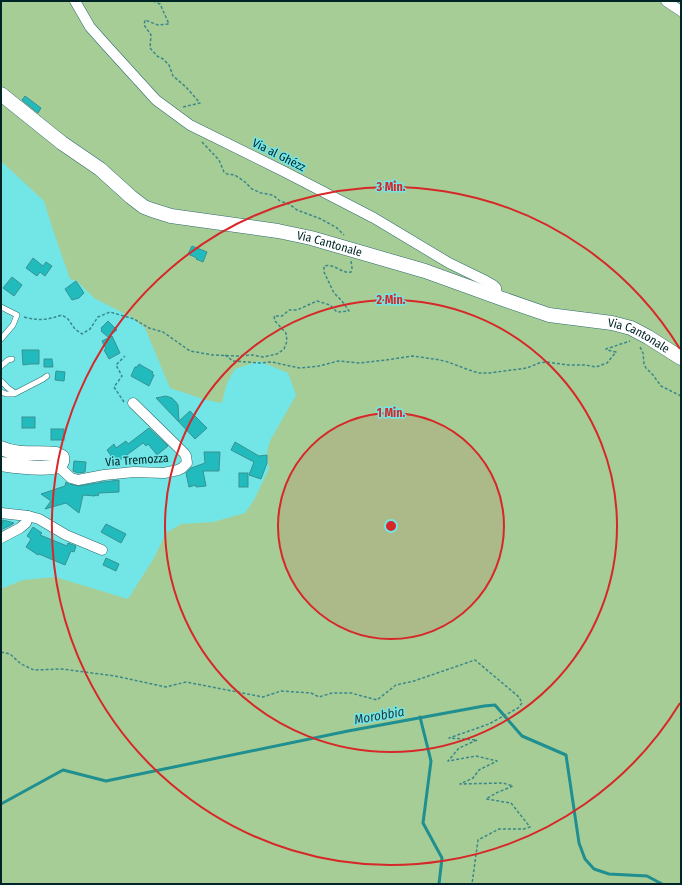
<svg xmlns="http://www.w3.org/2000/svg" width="682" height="885" viewBox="0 0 682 885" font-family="'Fira Sans Condensed',sans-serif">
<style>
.green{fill:#a7cd97}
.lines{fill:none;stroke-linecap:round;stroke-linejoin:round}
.stream{stroke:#1f8f90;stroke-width:3}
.building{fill:#21bbbd;stroke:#389193}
.lane-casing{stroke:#2d6a6b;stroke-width:6}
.street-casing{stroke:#2d6a6b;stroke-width:11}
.secondary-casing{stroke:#2d6a6b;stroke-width:15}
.path{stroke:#3b888a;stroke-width:1.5;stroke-dasharray:3 2;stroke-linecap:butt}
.lane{stroke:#fff;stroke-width:5}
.street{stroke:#fff;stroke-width:10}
.secondary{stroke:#fff;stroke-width:14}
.ring{fill:none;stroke:#d62828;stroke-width:2}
.labels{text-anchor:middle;stroke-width:3;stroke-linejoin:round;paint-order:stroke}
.street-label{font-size:12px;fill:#002526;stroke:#72e5e7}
.water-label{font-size:13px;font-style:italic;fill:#243b3b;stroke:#72e5e7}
.centre{fill:#d62828;stroke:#72e5e7;stroke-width:2}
.ring-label{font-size:12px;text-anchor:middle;font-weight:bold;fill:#d62828;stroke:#72e5e7;stroke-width:3;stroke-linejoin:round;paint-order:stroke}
</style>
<rect width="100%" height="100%" fill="#72e5e7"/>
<path class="green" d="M 1,1 L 681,1 L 681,884 L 1,884 L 1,589 L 23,580 L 55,577 L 128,599 L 154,558 L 166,533 L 181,524 L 213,522 L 245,513 L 254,500 L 269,469 L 267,452 L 270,441 L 296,395 L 288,373 L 259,361 L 235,369 L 227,383 L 222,403 L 206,400 L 170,388 L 145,328 L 131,317 L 94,298 L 77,281 L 70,279 L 53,230 L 44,201 L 1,161 Z"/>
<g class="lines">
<g class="stream">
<path d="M 420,717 L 431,761 L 423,823 L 442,858 L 439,884"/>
<path d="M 1,804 L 63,770 L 106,781 L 348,731 L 484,706 L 495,705 L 522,736 L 566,755 L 579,843 L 585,859 L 594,869 L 609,874 L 647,876 L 662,884"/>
</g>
</g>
<g class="building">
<path d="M 25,96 L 41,108 L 38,113 L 22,100 Z"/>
<path d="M 192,246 L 207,252 L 203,262 L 196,259 L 197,258 L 188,254 Z"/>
<path d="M 33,258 L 43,266 L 46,262 L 52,266 L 45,276 L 40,272 L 37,276 L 26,268 Z"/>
<path d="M 12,277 L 22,285 L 14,296 L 3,288 Z"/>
<path d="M 76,281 L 84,293 L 79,298 L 72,300 L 65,289 Z"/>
<path d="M 108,321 L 117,330 L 108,337 L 101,331 L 102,330 L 101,328 Z"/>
<path d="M 112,336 L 120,353 L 109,359 L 104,350 L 106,349 L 102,341 Z"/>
<path d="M 22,350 L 39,350 L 39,364 L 30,364 L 23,365 Z"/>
<path d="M 44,359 L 52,359 L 53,367 L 44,367 Z"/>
<path d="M 139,364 L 153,372 L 152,374 L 154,375 L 149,386 L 131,376 L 135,367 L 137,367 Z"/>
<path d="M 56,371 L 65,372 L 64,381 L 55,380 Z"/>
<path d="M 166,396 L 172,398 L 176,402 L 178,405 L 179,421 L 190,411 L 207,428 L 195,439 L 156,398 Z"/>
<rect x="22" y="417" width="13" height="11"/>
<path d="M 149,428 L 168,446 L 157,455 L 148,444 L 146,446 L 143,443 L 116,463 L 107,450 L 114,444 L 116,448 L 126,441 L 128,444 Z"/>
<rect x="51" y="429" width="13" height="11"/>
<path d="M 235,442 L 259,456 L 267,455 L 267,463 L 261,479 L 249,475 L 254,462 L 231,450 Z"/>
<path d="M 204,452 L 220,452 L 219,471 L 203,471 L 206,486 L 196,487 L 196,485 L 189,487 L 186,473 L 191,468 L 205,463 Z"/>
<path d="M 74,461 L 86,462 L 85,472 L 78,473 L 73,471 Z"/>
<rect x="239" y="473" width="9" height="14"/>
<path d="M 119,480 L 119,492 L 99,493 L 98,496 L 96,495 L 95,496 L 83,495 L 79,513 L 66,503 L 45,509 L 51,501 L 41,494 L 65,486 L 66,482 L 69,484 L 79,486 L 97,483 L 100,483 L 100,482 L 104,482 Z"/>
<path d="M 3,520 L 14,523 L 13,524 L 3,529 L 1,529 Z"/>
<path d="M 106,524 L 126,534 L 121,543 L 101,532 Z"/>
<path d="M 33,527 L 42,533 L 40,535 L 67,546 L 68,543 L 76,546 L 74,552 L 71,551 L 65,565 L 39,554 L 38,555 L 26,547 L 31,539 L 27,536 Z"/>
<path d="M 106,558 L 119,564 L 116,571 L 103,565 Z"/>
</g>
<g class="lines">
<g class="lane-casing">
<g id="lane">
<path d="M 1,307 L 17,315 L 13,325 L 1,339"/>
<path d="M 1,366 L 8,360 L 12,359"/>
<path d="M 1,381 L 8,388 L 15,393"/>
<path d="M 1,392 L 6,394 L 14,394 L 43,379 L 47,376"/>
</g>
</g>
<g class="street-casing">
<g id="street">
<path d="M 75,1 L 90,27 L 106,45 L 156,100 L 190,125 L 285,172 L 374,218 L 449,263 L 486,281 L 493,285 L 496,288 L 497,297"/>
<path d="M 666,1 L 681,11"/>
<path d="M 58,466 L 71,478 L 78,480 L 104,475 L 134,472 L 164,473 L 178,470 L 182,468 L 187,463 L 186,456 L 184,453 L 133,403"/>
<path d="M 1,513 L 28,516 L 39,519 L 66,535 L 102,550"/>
<path d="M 1,538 L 20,528 L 26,523 L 28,516"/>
</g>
</g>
<g class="secondary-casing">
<g id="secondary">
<path id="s1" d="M 1,94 L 62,143 L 100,169 L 131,197 L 144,207 L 152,210 L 171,216 L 278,231 L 311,238 L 425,271 L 497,297 L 549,315 L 612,323 L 631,328 L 648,337 L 681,358"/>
<path d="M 1,448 C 18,456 38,452 56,454 L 62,457 C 63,461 62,463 59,465 C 48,471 14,466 1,464"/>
</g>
</g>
<g class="path">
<path d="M 153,1 L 160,4 L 169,24 L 158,25 L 145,20 L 144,25 L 151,35 L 150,48 L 157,56 L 163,59 L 169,65 L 173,76 L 186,87 L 200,103 L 183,107"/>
<path d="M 202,142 L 219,160 L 224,172 L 227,174 L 235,175 L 245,182 L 252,189 L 261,193 L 273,195 L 280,201 L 289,204 L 297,210 L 321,219 L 337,228 L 344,235"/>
<path d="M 24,317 C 40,321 47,320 62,315 L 68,319 L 75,329 L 82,334 L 90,329 L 98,317 L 110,312 L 134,319 L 149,328 L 163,332 L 190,351 L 213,355 L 238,356 L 252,355 L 263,357 L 277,354 L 284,349 L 287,341 L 286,333 L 275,321 L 274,316 L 282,316 L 289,310 L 297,310 L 317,301 L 330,305 L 337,312 L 349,311 L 342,301 L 334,293 L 324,272 L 324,266 C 334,263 342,274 351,272 L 352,268 L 351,261"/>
<path d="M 640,347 L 643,353 L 644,364 L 646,368 L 653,375 L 661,386 L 681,396"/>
<path d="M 225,355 L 233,361 L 260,363 L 272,362 L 290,366 L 300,368 L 319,366 L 338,361 L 359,363 L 386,360 L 413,356 L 440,360 L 448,362 L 469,370 L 479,373 L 489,373 L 527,368 L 539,363 L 547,362 L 568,365 L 585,365 L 596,367 L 607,363 L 616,352 L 607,350 L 606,349 L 630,341"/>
<path d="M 124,402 L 114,387 L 122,376 L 116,365 L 125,356"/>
<path d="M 1,652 L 10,654 L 21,664 L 34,670 L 62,669 L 115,676 L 166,687 L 186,682 L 263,697 L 281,691 L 311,693 L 319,697 L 332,693 L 351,693 L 377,700 L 396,685 L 414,681 L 475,660 L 519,697 L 522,703 L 518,708 L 489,724 L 449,738 L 477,740 L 459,748 L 448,761 L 476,756 L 497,761 L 479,770 L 473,778 L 460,784 L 503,783 L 513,786 L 496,793 L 486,799 L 511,803 L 530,827 L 524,829 L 499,829 L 478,840 L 472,884"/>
</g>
<use href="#lane" class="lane"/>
<use href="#street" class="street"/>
<use href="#secondary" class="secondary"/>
</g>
<circle cx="391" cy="526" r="113" fill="#d62828" fill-opacity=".12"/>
<g class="ring">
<circle cx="391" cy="526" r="113"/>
<circle cx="391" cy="526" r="226"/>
<path d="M680 703A339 339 0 1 1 680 349"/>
</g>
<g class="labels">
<g class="street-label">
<text transform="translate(279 155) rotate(27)" y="4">Via al Ghézz</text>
<text dy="4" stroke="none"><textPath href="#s1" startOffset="372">Via Cantonale</textPath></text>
<text dy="4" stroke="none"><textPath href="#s1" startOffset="696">Via Cantonale</textPath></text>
<text transform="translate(137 460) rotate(-4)" y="4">Via Tremozza</text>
</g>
<g class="water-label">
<text transform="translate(379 715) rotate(-10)" y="5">Morobbia</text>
</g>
</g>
<circle cx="391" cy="526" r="6" class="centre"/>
<g class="ring-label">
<text x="391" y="191">3 Min.</text>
<text x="391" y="304">2 Min.</text>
<text x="391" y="417">1 Min.</text>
</g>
<rect width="682" height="885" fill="none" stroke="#002526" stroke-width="4"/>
</svg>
